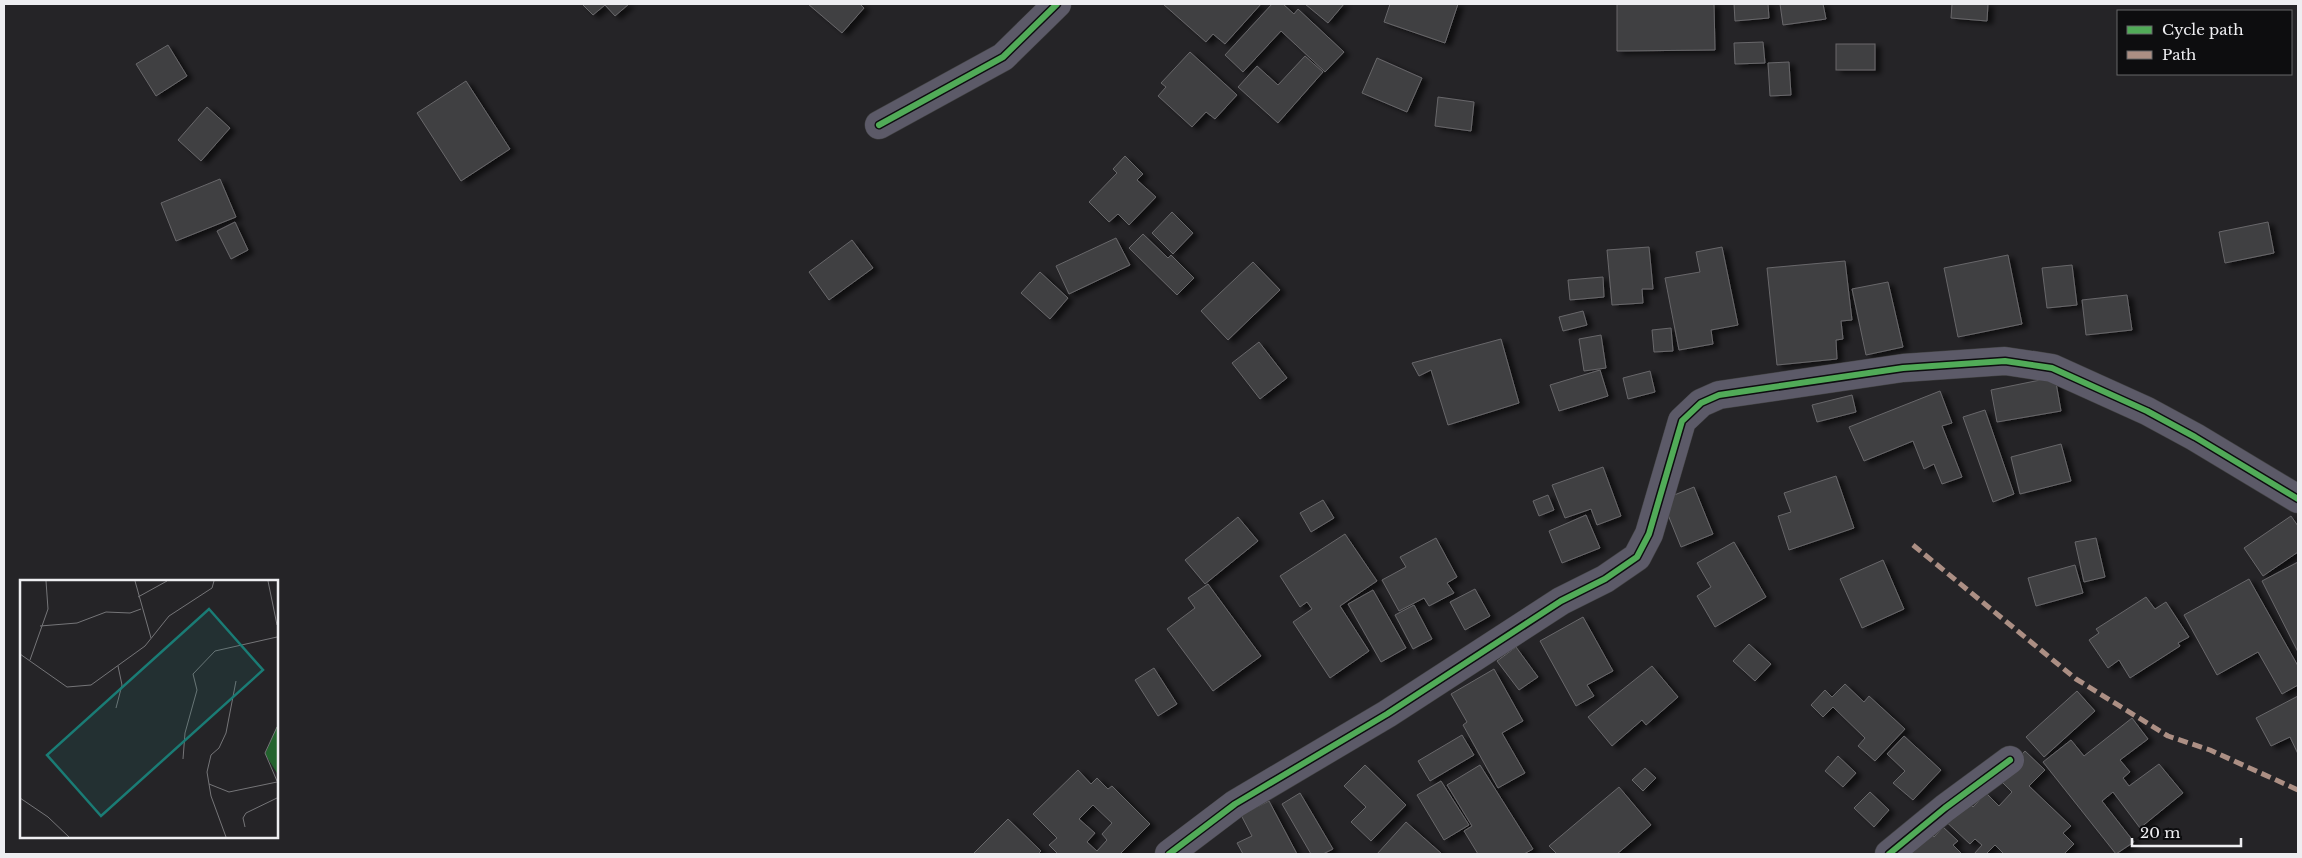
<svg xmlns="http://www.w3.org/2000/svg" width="2302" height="858" viewBox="0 0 2302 858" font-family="'Libre Baskerville',serif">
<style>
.building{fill:#404042;stroke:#68676a;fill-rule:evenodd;filter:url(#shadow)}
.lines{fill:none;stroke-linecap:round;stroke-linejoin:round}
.minor-casing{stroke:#414142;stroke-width:29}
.minor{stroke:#5c5a68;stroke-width:28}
.quiet{stroke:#ac8f84;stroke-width:5;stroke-dasharray:10 5;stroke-linecap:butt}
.cycleway-casing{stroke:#0d0d0f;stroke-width:9}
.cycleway{stroke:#51ab58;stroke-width:6}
.inset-road{fill:none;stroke:#757578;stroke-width:1}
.view{fill:#1a7c75;fill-opacity:0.15;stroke:#1a7c75;stroke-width:2.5}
.inset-edge{fill:none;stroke:#eeeef1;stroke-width:2.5}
</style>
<defs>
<filter id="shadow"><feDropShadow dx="5.5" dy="3" stdDeviation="2.5" flood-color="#0009"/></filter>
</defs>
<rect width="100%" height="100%" fill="#252427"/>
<g class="building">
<path d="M 582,4 L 629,4 L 615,16 L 605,5 L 593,15 Z"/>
<path d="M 808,4 L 860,4 L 864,8 L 842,33 Z"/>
<path d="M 1163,4 L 1261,4 L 1225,44 L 1213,34 L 1206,42 Z"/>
<path d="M 1272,4 L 1283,4 L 1294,14 L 1298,9 L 1344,52 L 1325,72 L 1281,31 L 1243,72 L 1225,55 Z"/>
<path d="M 1305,4 L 1344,4 L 1328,23 Z"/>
<path d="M 1390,4 L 1458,4 L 1445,43 L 1384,22 Z"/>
<path d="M 1617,4 L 1714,4 L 1715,50 L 1617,51 Z"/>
<path d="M 1734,4 L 1768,4 L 1769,18 L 1735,21 Z"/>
<path d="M 1780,4 L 1823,4 L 1826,19 L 1783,25 Z"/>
<path d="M 1952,4 L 1988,4 L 1987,21 L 1951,18 Z"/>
<path d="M 1763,42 L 1765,63 L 1735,64 L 1734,43 Z"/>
<rect x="1836" y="44" width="39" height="26"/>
<path d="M 168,45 L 187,76 L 156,96 L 136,64 Z"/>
<path d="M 1190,52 L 1237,95 L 1215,119 L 1206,112 L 1192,127 L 1158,96 L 1166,87 L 1161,83 Z"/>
<path d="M 1305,56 L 1323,72 L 1278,123 L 1238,87 L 1257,66 L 1278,85 Z"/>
<path d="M 1377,58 L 1422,78 L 1407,112 L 1362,93 Z"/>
<path d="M 1789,62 L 1791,95 L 1770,96 L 1768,63 Z"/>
<path d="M 466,81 L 510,149 L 461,181 L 417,113 Z"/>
<path d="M 1438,97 L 1474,102 L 1471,131 L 1435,126 Z"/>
<path d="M 207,107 L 230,128 L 201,161 L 178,140 Z"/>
<path d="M 1125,156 L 1143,174 L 1137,180 L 1156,197 L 1129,225 L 1118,214 L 1109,222 L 1089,202 L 1117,173 L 1113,169 Z"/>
<path d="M 220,179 L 236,217 L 176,241 L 161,203 Z"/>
<path d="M 1172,212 L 1193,233 L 1173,254 L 1152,233 Z"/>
<path d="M 235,222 L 248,250 L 231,259 L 217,231 Z"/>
<path d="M 2268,222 L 2274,253 L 2225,263 L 2219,232 Z"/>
<path d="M 1143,234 L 1168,258 L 1171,255 L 1194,278 L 1177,295 L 1129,248 Z"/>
<path d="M 1116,238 L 1130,265 L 1069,294 L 1056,266 Z"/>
<path d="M 852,240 L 873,268 L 829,300 L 809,272 Z"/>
<path d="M 1649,247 L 1653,289 L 1642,289 L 1643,303 L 1612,305 L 1607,250 Z"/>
<path d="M 1722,247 L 1738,325 L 1711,330 L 1713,344 L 1679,350 L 1665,278 L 1700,272 L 1696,252 Z"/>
<path d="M 2008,255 L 2022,324 L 1958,337 L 1944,268 Z"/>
<path d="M 1845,261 L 1852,320 L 1841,321 L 1843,339 L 1836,340 L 1837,359 L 1777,365 L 1767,268 Z"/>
<path d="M 1253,262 L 1280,290 L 1228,340 L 1201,311 Z"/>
<path d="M 2072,265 L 2077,305 L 2047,308 L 2042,268 Z"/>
<path d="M 1040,272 L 1068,298 L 1050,319 L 1021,293 Z"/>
<path d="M 1603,277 L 1604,297 L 1570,300 L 1568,280 Z"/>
<path d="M 1888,282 L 1903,347 L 1866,355 L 1852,289 Z"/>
<path d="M 2127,295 L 2132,330 L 2086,335 L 2082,300 Z"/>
<path d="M 1583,311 L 1587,325 L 1563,331 L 1559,317 Z"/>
<path d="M 1671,328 L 1673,351 L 1654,352 L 1652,330 Z"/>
<path d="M 1601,335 L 1606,368 L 1584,371 L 1579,339 Z"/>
<path d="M 1501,339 L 1519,403 L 1448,425 L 1431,370 L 1419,376 L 1412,363 Z"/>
<path d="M 1259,342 L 1287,378 L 1260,399 L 1232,363 Z"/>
<path d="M 1600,370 L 1608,396 L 1559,411 L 1550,385 Z"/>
<path d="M 1650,371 L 1655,392 L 1628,399 L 1623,378 Z"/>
<path d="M 2055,377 L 2061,411 L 1997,422 L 1991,390 Z"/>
<path d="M 1940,391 L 1952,423 L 1942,426 L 1962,477 L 1942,484 L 1934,464 L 1924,469 L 1913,441 L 1864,461 L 1849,427 Z"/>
<path d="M 1852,395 L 1856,412 L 1817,422 L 1812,405 Z"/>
<path d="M 1985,410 L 2014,494 L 1993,502 L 1963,417 Z"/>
<path d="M 2061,444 L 2071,481 L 2020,494 L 2011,457 Z"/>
<path d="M 1603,467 L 1621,516 L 1597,525 L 1591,509 L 1565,518 L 1552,485 Z"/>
<path d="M 1836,476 L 1854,528 L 1789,550 L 1778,516 L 1791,512 L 1784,493 Z"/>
<path d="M 1694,487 L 1713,534 L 1681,547 L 1662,500 Z"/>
<path d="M 1548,495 L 1554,510 L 1539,516 L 1533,501 Z"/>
<path d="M 1323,500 L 1334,518 L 1311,532 L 1300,513 Z"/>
<path d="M 1586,515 L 1600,548 L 1562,563 L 1549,531 Z"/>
<path d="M 2291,516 L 2298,526 L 2298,552 L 2263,576 L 2244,548 Z"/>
<path d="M 1238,517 L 1258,541 L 1205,584 L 1185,560 Z"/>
<path d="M 1345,534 L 1377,581 L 1340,606 L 1369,651 L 1330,678 L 1293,622 L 1312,609 L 1307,602 L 1300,607 L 1280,576 Z"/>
<path d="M 1436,538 L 1457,577 L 1447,583 L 1454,593 L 1429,606 L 1424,598 L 1399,611 L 1382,580 L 1406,567 L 1400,557 Z"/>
<path d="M 2096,538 L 2105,577 L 2084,582 L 2075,542 Z"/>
<path d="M 1734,542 L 1766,597 L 1715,627 L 1697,596 L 1711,587 L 1697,563 Z"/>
<path d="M 1883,560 L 1904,609 L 1862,628 L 1840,579 Z"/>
<path d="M 2298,562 L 2298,652 L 2262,581 Z"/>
<path d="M 2075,565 L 2083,593 L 2036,606 L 2028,578 Z"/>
<path d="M 2249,579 L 2298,666 L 2298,685 L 2282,694 L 2258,652 L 2217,675 L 2184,615 Z"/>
<path d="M 1208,584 L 1261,656 L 1213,691 L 1167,629 L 1195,608 L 1188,598 Z"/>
<path d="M 1475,589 L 1490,616 L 1465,630 L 1450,602 Z"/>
<path d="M 1373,590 L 1406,648 L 1381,662 L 1348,604 Z"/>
<path d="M 2146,597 L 2155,609 L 2166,602 L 2189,637 L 2178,643 L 2180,646 L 2130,678 L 2119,660 L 2108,668 L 2089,640 L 2099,633 L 2096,629 Z"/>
<path d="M 1414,605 L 1432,639 L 1413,649 L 1395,615 Z"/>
<path d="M 1583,617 L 1613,671 L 1587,685 L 1594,696 L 1576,706 L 1540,641 Z"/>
<path d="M 1749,644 L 1771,664 L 1755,681 L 1733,661 Z"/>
<path d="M 1516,647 L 1538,677 L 1519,690 L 1497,661 Z"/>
<path d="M 1652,666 L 1678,697 L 1646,725 L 1642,720 L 1612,746 L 1588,717 Z"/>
<path d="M 1154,668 L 1177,704 L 1158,716 L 1135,680 Z"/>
<path d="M 1494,669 L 1523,721 L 1502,733 L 1525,773 L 1498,788 L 1463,725 L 1467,722 L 1451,694 Z"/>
<path d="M 1845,684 L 1864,702 L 1869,696 L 1905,729 L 1875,761 L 1858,746 L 1865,738 L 1833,707 L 1823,717 L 1811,705 L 1825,690 L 1832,697 Z"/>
<path d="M 2077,691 L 2095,711 L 2044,757 L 2026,737 Z"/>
<path d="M 2298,696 L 2298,754 L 2290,737 L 2271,746 L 2256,718 Z"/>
<path d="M 2132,718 L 2148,739 L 2120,760 L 2130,772 L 2123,778 L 2129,786 L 2159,764 L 2183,793 L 2140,828 L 2113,792 L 2102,801 L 2134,842 L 2116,854 L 2043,762 L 2071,740 L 2084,756 Z"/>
<path d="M 1462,735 L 1474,755 L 1430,781 L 1418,761 Z"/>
<path d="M 1904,736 L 1941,770 L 1913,800 L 1893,783 L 1905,771 L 1887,754 Z"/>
<path d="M 2025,751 L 2045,770 L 2029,786 L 2071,826 L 2063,833 L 2074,844 L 2064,854 L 2004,854 L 1995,845 L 1987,853 L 1989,854 L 1974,854 L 1982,845 L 1975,839 L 1970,844 L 1940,816 L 1960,795 L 1973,807 L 1986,793 L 1999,806 L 2012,792 L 1999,779 Z"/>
<path d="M 1838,756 L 1856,773 L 1843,787 L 1825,771 Z"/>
<path d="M 1365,765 L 1406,805 L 1371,841 L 1351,822 L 1366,807 L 1344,786 Z"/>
<path d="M 1480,765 L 1533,849 L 1524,854 L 1478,854 L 1464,831 L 1472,826 L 1447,785 Z"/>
<path d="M 1645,768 L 1656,778 L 1643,791 L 1632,780 Z"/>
<path d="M 1078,770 L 1091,784 L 1097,778 L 1108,789 L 1112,786 L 1150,824 L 1120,854 L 1058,854 L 1049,845 L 1057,838 L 1033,814 ZM 1093,805 L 1112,823 L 1102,834 L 1107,840 L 1097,851 L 1087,842 L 1095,833 L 1079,819 Z"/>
<path d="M 1441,781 L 1469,825 L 1444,840 L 1417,795 Z"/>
<path d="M 1619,787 L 1651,825 L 1617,854 L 1557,854 L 1549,846 Z"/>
<path d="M 1870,792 L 1889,810 L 1874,827 L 1854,808 Z"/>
<path d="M 1300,793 L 1333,849 L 1323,854 L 1311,854 L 1282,804 Z"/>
<path d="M 1269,801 L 1297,854 L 1243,854 L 1237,843 L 1252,836 L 1241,815 Z"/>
<path d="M 1008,819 L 1041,851 L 1038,854 L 973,854 Z"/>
<path d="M 1406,822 L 1442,854 L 1377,854 Z"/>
<path d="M 1943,827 L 1958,841 L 1953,845 L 1962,854 L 1901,854 L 1926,829 L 1934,837 Z"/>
</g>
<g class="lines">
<g class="minor-casing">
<g id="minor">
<path d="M 879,125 L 1003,57 L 1057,4"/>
<path d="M 1169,854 L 1235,804 L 1387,714 L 1561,601 L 1605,579 L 1637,557 L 1649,534 L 1682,421 L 1701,403 L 1719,395 L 1903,368 L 2005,361 L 2052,368 L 2147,411 L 2195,437 L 2298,499"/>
<path d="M 1889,854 L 1945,808 L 2010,760"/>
</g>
</g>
<use href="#minor" class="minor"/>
<path class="quiet" d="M 1913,545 L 2076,679 L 2168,736 L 2210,750 L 2298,790"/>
<g class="cycleway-casing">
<g id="cycleway">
<path d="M 879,125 L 1003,57 L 1057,4"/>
<path d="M 1169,854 L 1235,804 L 1387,714 L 1561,601 L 1605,579 L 1637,557 L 1649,534 L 1682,421 L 1701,403 L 1719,395 L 1903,368 L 2005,361 L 2052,368 L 2147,411 L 2195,437 L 2298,499"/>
<path d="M 1889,854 L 1945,808 L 2010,760"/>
</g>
</g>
<use href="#cycleway" class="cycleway"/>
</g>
<g transform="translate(20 580)">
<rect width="258" height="258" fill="#252427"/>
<path d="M 257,146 L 257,193 L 245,174 Z" fill="#23632e"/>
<path class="inset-road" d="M 115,1 L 131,58M 248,1 L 257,45M 118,17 L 147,1M 20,46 L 57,43 L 86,32 L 110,33 L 121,29M 0,74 L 47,107 L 71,105 L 125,66 L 149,36 L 192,8 L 194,1M 10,80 L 28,29 L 26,1M 96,128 L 102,105 L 98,86M 257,147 L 245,173 L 257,201M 163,179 L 165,153 L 177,110 L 173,94 L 195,71 L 257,57M 189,204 L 209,212 L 257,202M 0,218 L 28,237 L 49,257M 225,247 L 223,238 L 226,233 L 257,218M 206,257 L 191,216 L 187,192 L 191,175 L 199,168 L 206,153 L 216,101"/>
<path class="view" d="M 189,29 L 243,90 L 81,236 L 27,175 Z"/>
<rect width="258" height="258" class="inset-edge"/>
</g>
<rect width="2302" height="858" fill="none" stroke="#eeeef1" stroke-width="10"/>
<rect x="2117" y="10" width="175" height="65" fill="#0d0d0f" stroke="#676769"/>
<rect x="2127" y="26" width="25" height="8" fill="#51ab58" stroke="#676769"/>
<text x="2162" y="35" font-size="15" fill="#eeeef1">Cycle path</text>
<rect x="2127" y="51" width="25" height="8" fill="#ac8f84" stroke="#676769"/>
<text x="2162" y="60" font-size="15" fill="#eeeef1">Path</text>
<path d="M2132 838v8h109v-8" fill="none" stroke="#eeeef1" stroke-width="2.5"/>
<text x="2140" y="838" font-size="15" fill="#eeeef1" stroke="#0d0d0f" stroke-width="4" paint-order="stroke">20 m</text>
</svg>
